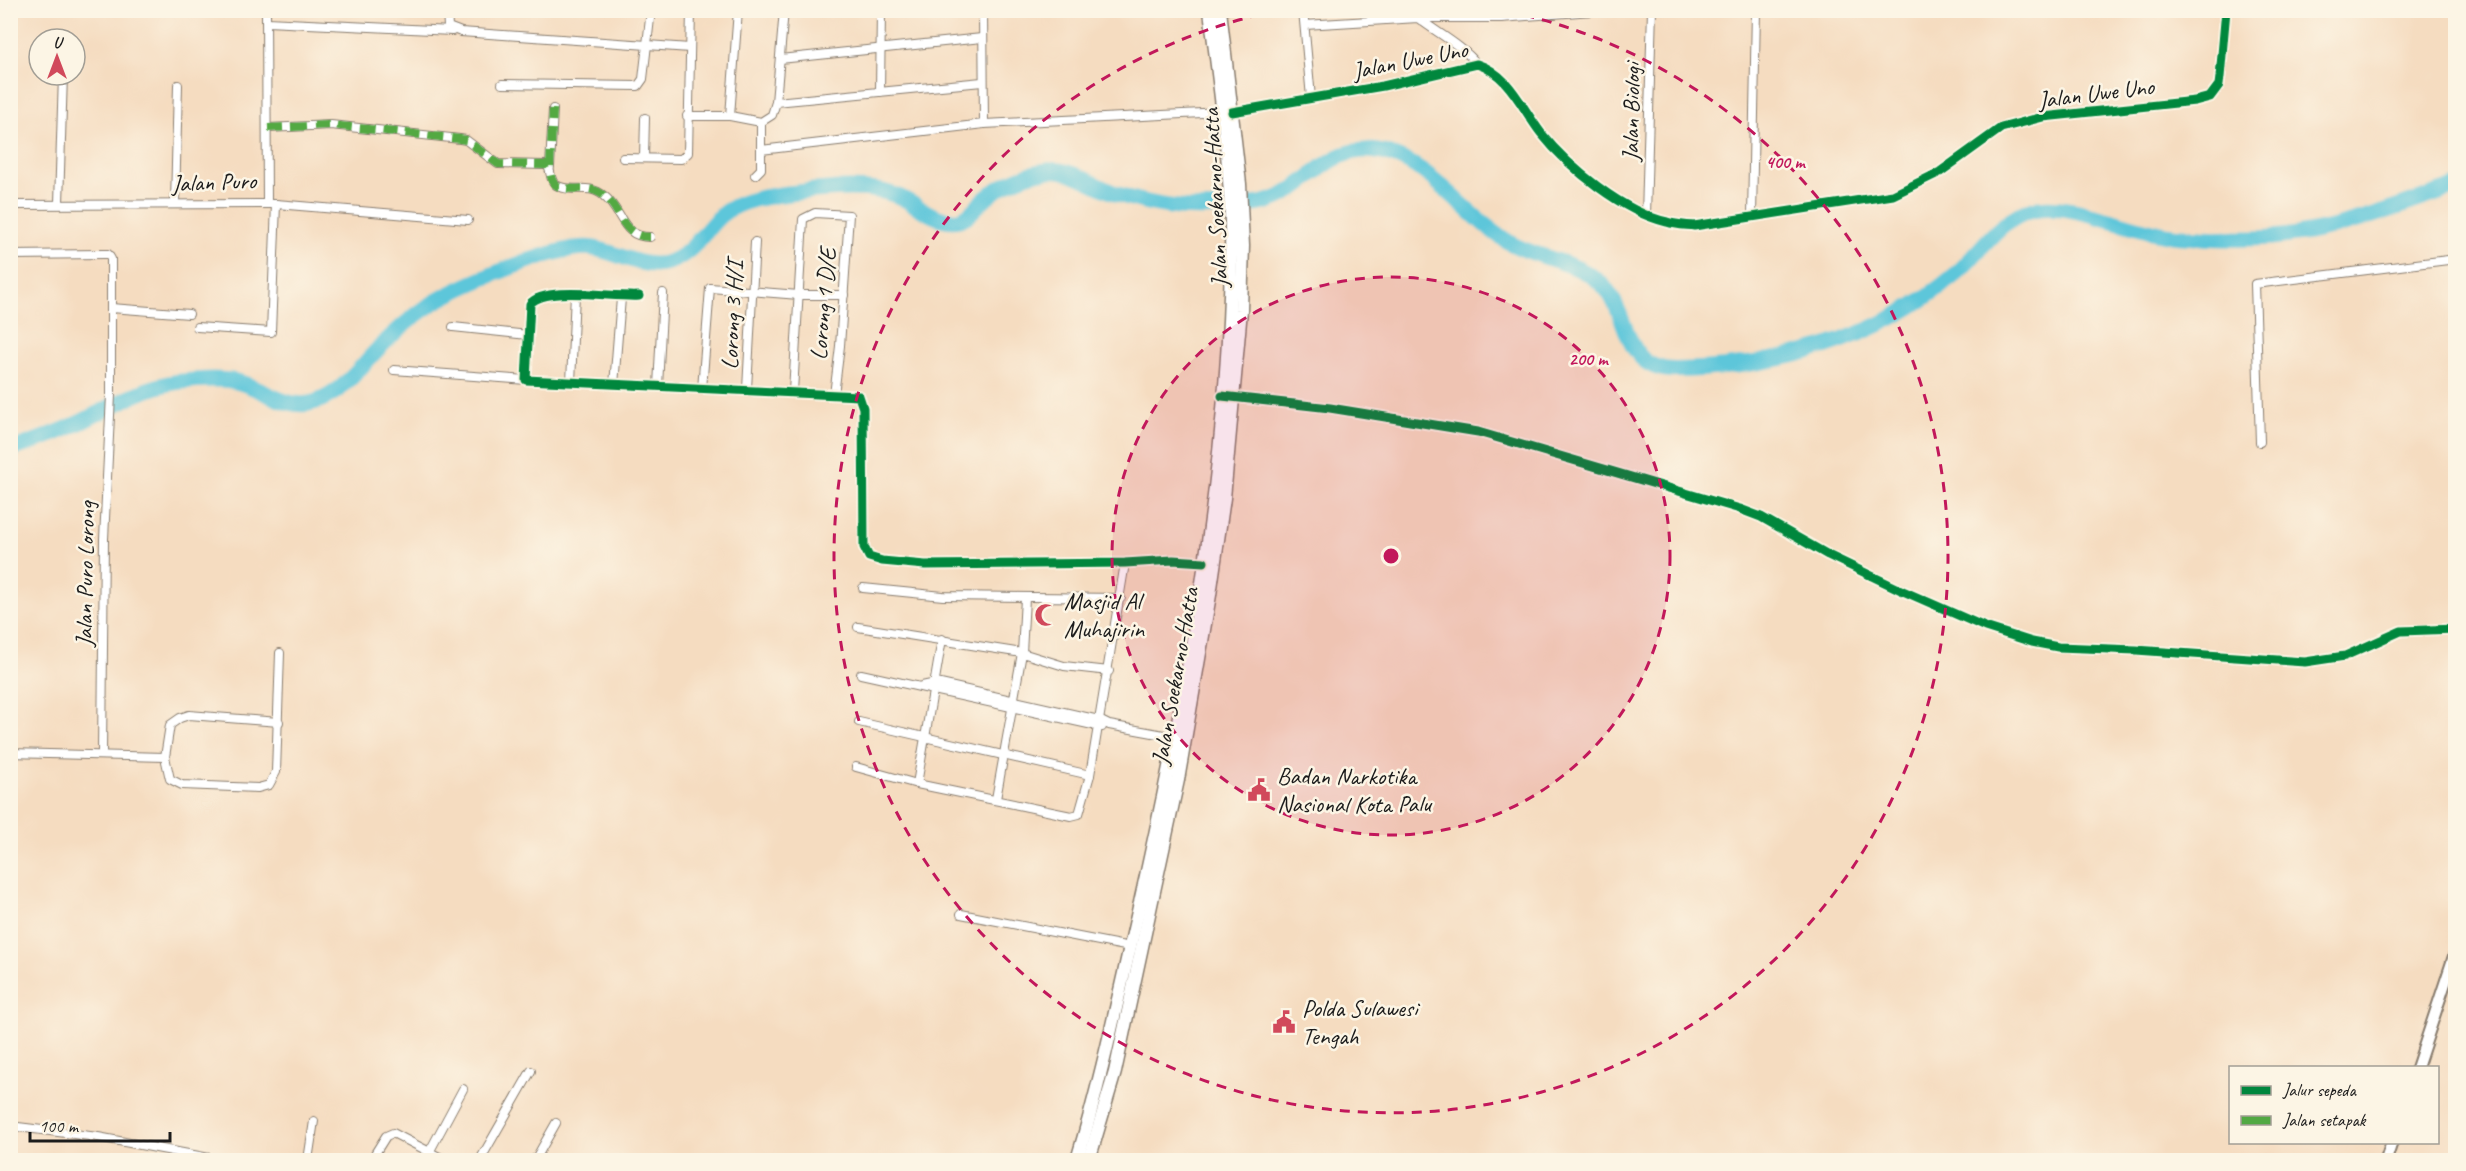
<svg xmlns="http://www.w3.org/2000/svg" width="2466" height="1171" viewBox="0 0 2466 1171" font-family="Caveat,sans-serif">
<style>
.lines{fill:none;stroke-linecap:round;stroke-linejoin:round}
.river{stroke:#5dc6da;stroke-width:16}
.street-casing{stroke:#887c6e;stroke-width:10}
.secondary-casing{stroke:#887c6e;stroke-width:14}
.primary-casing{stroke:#887c6e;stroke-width:15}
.street{stroke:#fff;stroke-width:8}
.secondary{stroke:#fff;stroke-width:10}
.primary{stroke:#fff;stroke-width:12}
.quiet{stroke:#52a943;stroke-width:8;stroke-dasharray:15 8;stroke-linecap:butt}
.cycleway-casing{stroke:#fcf5e5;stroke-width:13}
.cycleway{stroke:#00873e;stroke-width:9}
.ring{fill:none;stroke:#c2185b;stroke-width:3;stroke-dasharray:10 8}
.labels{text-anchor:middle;stroke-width:5;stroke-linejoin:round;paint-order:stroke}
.street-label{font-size:24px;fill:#1c1c1c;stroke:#fcf5e5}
.poi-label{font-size:24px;fill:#1c1c1c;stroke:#fcf5e5;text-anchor:start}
.centre{fill:#c2185b;stroke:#fcf5e5;stroke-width:3}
.ring-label{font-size:18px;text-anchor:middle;font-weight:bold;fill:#c2185b;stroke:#fcf5e5;stroke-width:5;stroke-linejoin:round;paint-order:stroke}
</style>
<rect width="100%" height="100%" fill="#fcf5e5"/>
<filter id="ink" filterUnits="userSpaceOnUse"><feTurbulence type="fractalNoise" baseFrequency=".0167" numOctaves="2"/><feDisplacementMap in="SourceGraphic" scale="12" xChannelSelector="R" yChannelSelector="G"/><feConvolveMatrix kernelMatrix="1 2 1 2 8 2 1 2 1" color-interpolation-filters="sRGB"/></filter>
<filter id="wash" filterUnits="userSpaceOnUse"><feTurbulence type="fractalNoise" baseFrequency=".008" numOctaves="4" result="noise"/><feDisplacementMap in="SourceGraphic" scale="24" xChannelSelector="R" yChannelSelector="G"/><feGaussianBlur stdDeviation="1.35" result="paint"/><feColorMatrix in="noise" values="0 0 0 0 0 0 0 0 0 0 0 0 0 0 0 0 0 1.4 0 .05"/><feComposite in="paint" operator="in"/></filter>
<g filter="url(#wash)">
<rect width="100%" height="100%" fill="#f5dcc0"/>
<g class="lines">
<path class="river" d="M 10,450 C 34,442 58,433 81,422 C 112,407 142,387 177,382 C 194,380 217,378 234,381 C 262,386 286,412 315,402 C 343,393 359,368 379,348 C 394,333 412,317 430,305 C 460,286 556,245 590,248 C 616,250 645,273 672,261 C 695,251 703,232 720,216 C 739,198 776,195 801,192 C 831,189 866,185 895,195 C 915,202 933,222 956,220 C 969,219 976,206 986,198 C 1003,183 1032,170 1055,170 C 1075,171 1097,187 1117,194 C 1147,204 1178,210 1210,208 C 1227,207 1249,207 1266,202 C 1310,190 1325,146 1374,151 C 1430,157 1469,222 1514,245 C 1544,260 1586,263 1607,290 C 1631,322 1624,370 1675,370 C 1777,368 1878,341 1956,274 C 1980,253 1998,219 2031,210 C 2070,199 2136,233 2177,236 C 2217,239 2260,241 2299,234 C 2352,226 2405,204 2456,187"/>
</g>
</g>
<g filter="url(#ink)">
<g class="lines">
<g class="street-casing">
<g id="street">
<path d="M 266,10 L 267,204"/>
<path d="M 447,10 L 448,27 L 461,32 L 690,48"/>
<path d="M 983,10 L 984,124"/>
<path d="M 1303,10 L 1311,98"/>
<path d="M 784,14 L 825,10"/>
<path d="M 1418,18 L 1501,18 L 1606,10"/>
<path d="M 267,22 L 452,31"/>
<path d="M 1305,25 L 1418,18 C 1436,32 1464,47 1477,64"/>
<path d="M 780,59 L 982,38"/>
<path d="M 502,84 L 638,86 L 643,79 L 651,10"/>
<path d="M 880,92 L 881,10"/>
<path d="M 776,102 L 982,82"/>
<path d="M 1232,112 L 1383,86 L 1477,64 C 1509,74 1521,107 1541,133 C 1569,168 1623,212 1667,222 C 1676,225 1685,225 1694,226 L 1893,195 L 1940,172 L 2001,128 L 2043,117 L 2195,101 L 2210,97 L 2219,85 L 2220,77 L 2226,10"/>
<path d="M 687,116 L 730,116 L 761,122 L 772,115 L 776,102 L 784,10"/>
<path d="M 730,116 L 738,10"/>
<path d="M 268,128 L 331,125 L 460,139 L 466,140 L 498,164 L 547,165 C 552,171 549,180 556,185 C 570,194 588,182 604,196 C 623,211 621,237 650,237"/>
<path d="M 761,150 L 984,124 L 1222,112"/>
<path d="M 623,158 L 681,159 L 688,153 L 691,10"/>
<path d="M 644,158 L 645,118"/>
<path d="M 550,167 L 553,109"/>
<path d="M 755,175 L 761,169 L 761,122"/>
<path d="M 59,203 L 63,75"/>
<path d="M 175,203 L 178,85"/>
<path d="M 10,205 L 276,204 L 468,220"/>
<path d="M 1646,215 L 1652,10"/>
<path d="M 1752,216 L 1756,10"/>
<path d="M 10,255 L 104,254 L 108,254 L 111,259 L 111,395 L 104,539 L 102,754"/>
<path d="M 639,296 C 614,298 545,285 530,304 L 526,380 L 859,396 L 863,408 L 864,547 L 869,557 L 882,561 L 925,565 L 1125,563 L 1173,560 L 1204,562"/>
<path d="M 111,308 L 189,314"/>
<path d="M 197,327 L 271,332 L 276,204"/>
<path d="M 453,327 L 528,335"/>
<path d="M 394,370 L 526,380"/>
<path d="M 571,382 L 575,294"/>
<path d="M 614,385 L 621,298"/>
<path d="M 658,386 L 663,293"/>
<path d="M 702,389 L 710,288 L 799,295 L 844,295"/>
<path d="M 747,389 L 755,242"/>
<path d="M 793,392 L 803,219 L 815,213 L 849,215 L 840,346 L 834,395"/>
<path d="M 1229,396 L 1330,408 L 1478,432 L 1740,509 L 1761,517 L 1828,555 L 1903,591 L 1985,627 L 2032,642 L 2058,647 L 2136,650 L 2305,662 L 2345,656 L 2401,631 L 2456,629"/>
<path d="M 2260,442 L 2255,284 L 2456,259"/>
<path d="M 863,588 L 943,596 L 1121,598"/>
<path d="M 858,627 L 1022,653 L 1064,666 L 1109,671"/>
<path d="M 861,674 L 1102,727"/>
<path d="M 922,686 L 936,683 L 1099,720 L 1109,725 L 1175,737"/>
<path d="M 859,722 L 1090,775"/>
<path d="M 10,753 L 165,757 L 170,725 L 180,718 L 189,715 L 279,722"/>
<path d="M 165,757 L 170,779 L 182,785 L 258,788 L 269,785 L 276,772 L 280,653"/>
<path d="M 856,767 L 917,784 L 1071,816 L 1079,814 L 1090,775 L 1125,563"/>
<path d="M 917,784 L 942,639"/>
<path d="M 996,799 L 1022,653 L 1025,598"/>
<path d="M 961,914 L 1130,947"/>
<path d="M 10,1126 L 98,1137 L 220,1160"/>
<path d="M 308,1160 L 314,1121"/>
<path d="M 371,1160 L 386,1136 L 393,1133 L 445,1160"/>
<path d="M 425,1160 L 463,1089"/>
<path d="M 480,1160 L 531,1071"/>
<path d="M 535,1160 L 556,1123"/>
</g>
</g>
<g class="secondary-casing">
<g id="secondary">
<path d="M 2417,1068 L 2456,950"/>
<path d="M 2386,1160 L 2392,1142"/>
</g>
</g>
<g class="primary-casing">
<g id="primary">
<path d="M 1077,1160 C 1101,1080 1118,998 1137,916 C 1186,700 1228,478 1231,256 C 1233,174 1220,92 1210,10"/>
<path d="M 1089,1160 L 1115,1072 L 1178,780 L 1210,595 L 1224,498 L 1241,310 L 1243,246 L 1240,184 L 1220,10"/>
</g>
</g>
<use href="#street" class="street"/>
<use href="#secondary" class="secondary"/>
<use href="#primary" class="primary"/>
<g class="quiet">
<path d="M 268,128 L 331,125 L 460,139 L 466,140 L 498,164 L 547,165 C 552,171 549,180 556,185 C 570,194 588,182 604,196 C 623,211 621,237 650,237"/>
<path d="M 550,167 L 553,109"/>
</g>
<g class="cycleway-casing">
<g id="cycleway">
<path d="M 1232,112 L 1383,86 L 1477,64 C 1509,74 1521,107 1541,133 C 1569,168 1623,212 1667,222 C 1676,225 1685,225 1694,226 L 1893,195 L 1940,172 L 2001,128 L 2043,117 L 2195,101 L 2210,97 L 2219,85 L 2220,77 L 2226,10"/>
<path d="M 639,296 C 614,298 545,285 530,304 L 526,380 L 859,396 L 863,408 L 864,547 L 869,557 L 882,561 L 925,565 L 1125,563 L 1173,560 L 1204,562"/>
<path d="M 1222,396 L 1330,408 L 1478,432 L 1740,509 L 1761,517 L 1828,555 L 1903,591 L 1985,627 L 2032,642 L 2058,647 L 2136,650 L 2305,662 L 2345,656 L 2401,631 L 2456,629"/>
</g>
</g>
<use href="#cycleway" class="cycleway"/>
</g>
</g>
<circle cx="1391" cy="556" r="279" fill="#c2185b" fill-opacity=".12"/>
<g class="ring">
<circle cx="1391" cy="556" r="279"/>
<path d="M1507 11A557 557 0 1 1 1275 11"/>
</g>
<defs>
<g id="mosque-bare" transform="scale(1.8)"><path d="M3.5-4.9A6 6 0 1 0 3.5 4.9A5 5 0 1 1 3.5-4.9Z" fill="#d1495b" stroke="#fcf5e5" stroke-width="2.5" paint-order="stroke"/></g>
<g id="civic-bare" transform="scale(1.8)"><path d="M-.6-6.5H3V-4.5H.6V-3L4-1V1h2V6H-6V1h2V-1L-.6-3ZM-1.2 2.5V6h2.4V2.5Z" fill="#d1495b" stroke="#fcf5e5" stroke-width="2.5" paint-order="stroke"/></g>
</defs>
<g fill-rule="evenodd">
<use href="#mosque-bare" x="1046" y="615"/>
<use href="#civic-bare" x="1259" y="790"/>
<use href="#civic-bare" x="1284" y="1022"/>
</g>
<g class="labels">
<g class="street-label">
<text transform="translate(1410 60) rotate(-11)" y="8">Jalan Uwe Uno</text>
<text transform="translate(2096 93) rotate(-7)" y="8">Jalan Uwe Uno</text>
<text transform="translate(1631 112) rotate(-89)" y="8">Jalan Biologi</text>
<text transform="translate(214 182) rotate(-2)" y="8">Jalan Puro</text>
<text transform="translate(1215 198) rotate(-93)" y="8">Jalan Soekarno-Hatta</text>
<text transform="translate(823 304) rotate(-85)" y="8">Lorong 1 D/E</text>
<text transform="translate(732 315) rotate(-87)" y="8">Lorong 3 H/I</text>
<text transform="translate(85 574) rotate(-89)" y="8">Jalan Puro Lorong</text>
<text transform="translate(1175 676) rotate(-80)" y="8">Jalan Soekarno-Hatta</text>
</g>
<g class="poi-label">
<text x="1064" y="609">Masjid Al<tspan x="1064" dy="28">Muhajirin</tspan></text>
<text x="1277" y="784">Badan Narkotika<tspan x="1277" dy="28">Nasional Kota Palu</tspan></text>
<text x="1302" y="1016">Polda Sulawesi<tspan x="1302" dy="28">Tengah</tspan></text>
</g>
</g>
<circle cx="1391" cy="556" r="9" class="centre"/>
<g class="ring-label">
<text x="1785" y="168">400 m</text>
<text x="1588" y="365">200 m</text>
</g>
<rect width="2466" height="1171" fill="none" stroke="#fcf5e5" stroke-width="36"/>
<rect x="2229" y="1066" width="210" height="78" fill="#fcf5e5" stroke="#a29e95" stroke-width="1.5"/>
<rect x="2241" y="1086" width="30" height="9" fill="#00873e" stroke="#a29e95" stroke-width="1.5"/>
<text x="2283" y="1096" font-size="18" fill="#1c1c1c">Jalur sepeda</text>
<rect x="2241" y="1116" width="30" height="9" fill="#52a943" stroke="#a29e95" stroke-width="1.5"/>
<text x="2283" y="1126" font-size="18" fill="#1c1c1c">Jalan setapak</text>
<g transform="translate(57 57)"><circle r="28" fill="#fcf5e5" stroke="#a29e95" stroke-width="1.5"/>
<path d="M0-4.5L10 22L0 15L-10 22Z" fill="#d1495b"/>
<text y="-9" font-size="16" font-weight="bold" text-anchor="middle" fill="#1c1c1c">U</text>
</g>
<path d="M30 1132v9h140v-9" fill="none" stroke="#1c1c1c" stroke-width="3"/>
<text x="39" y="1132" font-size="18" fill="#1c1c1c" stroke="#fcf5e5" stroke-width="4.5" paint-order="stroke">100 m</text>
</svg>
